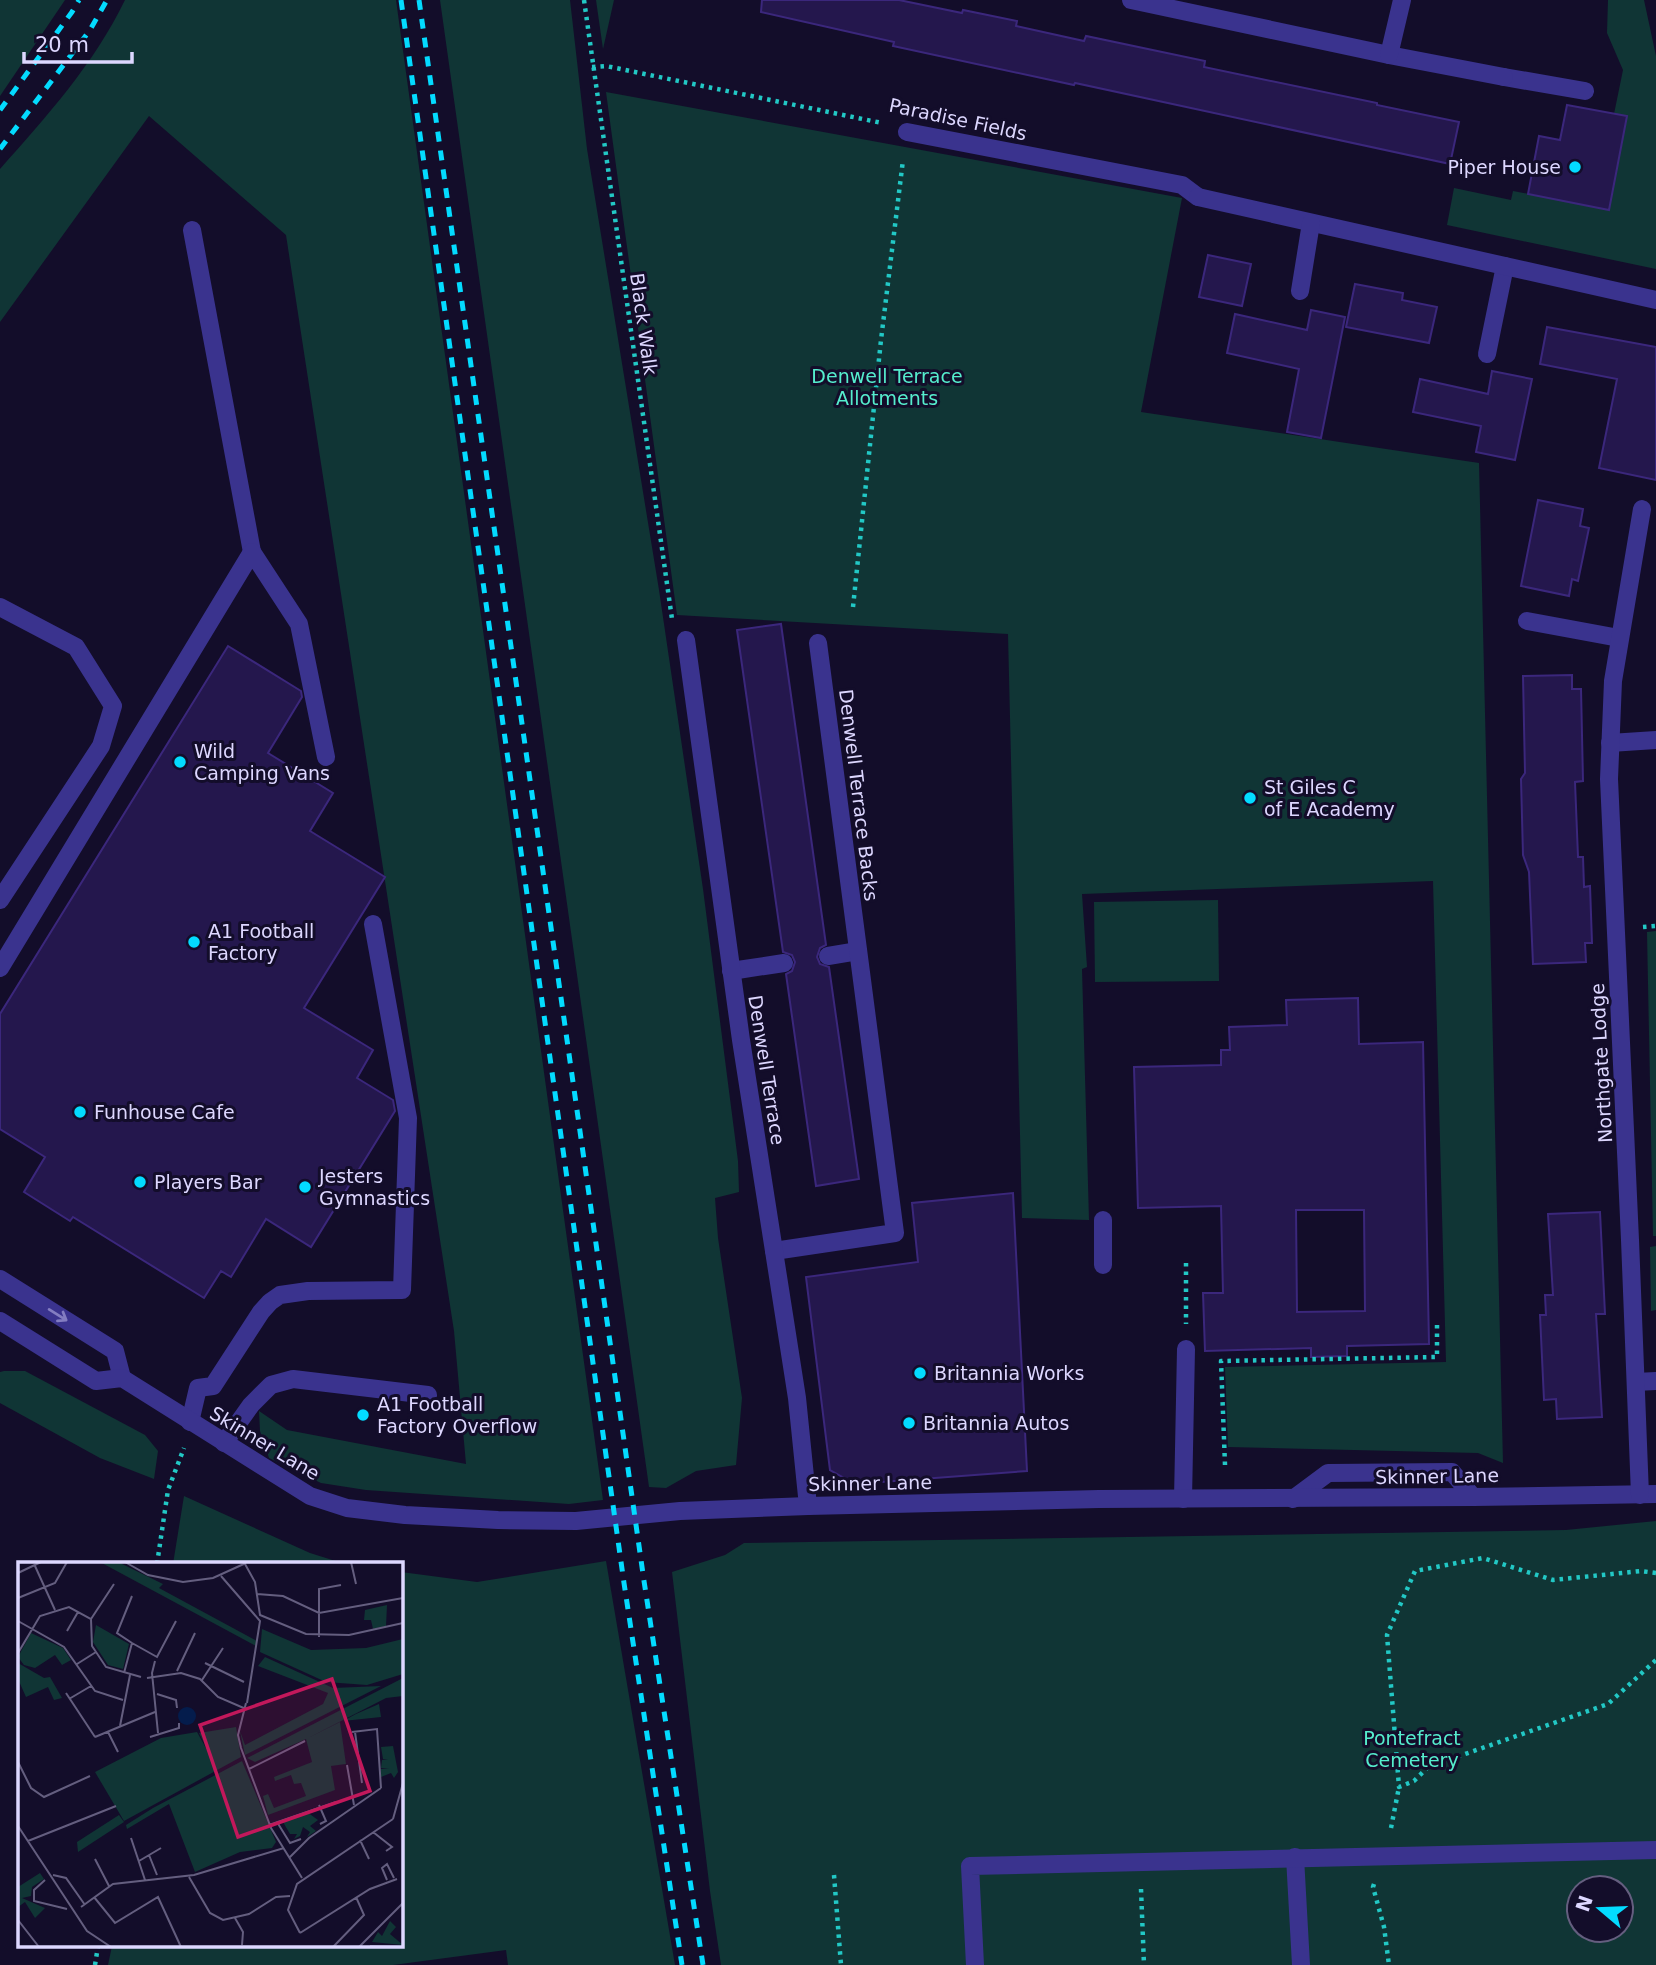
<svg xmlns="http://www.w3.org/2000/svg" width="1656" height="1965" viewBox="0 0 1656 1965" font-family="'DejaVu Sans',sans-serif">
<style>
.green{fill:#103535;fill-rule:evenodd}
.building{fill:#24174d;stroke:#3b277c;stroke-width:2;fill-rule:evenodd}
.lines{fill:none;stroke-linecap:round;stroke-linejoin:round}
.path{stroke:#22c8c5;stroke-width:4.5;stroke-dasharray:3.5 5;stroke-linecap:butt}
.service{stroke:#3a338e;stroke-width:18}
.minor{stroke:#3a338e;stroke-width:18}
.rail{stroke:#03dbff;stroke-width:5;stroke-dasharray:10 9;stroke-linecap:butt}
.oneway{stroke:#837dc1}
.poi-dot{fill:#03dbff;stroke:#130d2a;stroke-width:2.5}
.labels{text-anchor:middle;stroke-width:6;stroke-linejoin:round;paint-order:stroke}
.street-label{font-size:19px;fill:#ddd7ff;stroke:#130d2a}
.poi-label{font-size:19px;fill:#ddd7ff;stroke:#130d2a;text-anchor:start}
.park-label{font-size:19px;fill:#55edcd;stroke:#130d2a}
.inset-road{fill:none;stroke:#645e7f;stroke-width:2}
.view{fill:#c2185b;fill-opacity:0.15;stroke:#c2185b;stroke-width:3.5}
.inset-edge{fill:none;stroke:#ddd7ff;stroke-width:3.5}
</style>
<rect width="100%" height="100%" fill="#130d2a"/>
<g class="green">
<path d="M 0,0 L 65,0 L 0,96 Z"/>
<path d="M 125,0 L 396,0 L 603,1500 L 569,1504 L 366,1490 L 321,1483 L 269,1458 L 260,1431 L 259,1411 L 287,1430 L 466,1464 L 454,1331 L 286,235 L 149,116 L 0,322 L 0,169 C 47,116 94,64 125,0 Z"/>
<path d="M 440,0 L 570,0 L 587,149 L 659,590 L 703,889 L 738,1161 L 739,1192 L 715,1198 L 718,1238 L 742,1398 L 736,1465 L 696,1471 L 666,1488 L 649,1487 Z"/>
<path d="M 596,0 L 614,0 L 603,49 Z"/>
<path d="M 1608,0 L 1644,0 L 1656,56 L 1656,269 L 1447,225 L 1454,188 L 1511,200 L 1513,191 L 1609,209 L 1627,117 L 1614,114 L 1623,70 L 1607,33 Z"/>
<path d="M 606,92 L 1182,198 L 1141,412 L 1479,463 L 1503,1463 L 1478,1453 L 1228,1447 L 1225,1367 L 1446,1362 L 1433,881 L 1082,894 L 1087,967 L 1082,969 L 1089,1220 L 1022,1218 L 1008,634 L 677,615 Z"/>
<path d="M 1218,900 L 1219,981 L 1095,982 L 1094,902 Z"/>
<path d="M 1656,931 L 1656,1236 L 1653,1236 L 1647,932 Z"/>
<path d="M 1656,1246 L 1656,1310 L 1651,1311 L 1650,1247 Z"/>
<path d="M 4,1371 L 25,1371 L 145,1435 L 158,1451 L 154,1479 L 100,1458 L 0,1403 L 0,1372 Z"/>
<path d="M 184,1496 L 310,1553 L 345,1564 L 173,1564 Z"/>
<path d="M 1656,1521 L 1656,1965 L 721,1965 L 710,1891 L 672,1572 L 725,1555 L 744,1543 L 1566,1530 ZM 1579,1888 L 1621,1888 L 1621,1930 L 1579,1930 Z"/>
<path d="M 606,1561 L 675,1965 L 508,1965 L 506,1950 L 393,1965 L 108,1965 L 112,1946 L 401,1946 L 401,1572 L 477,1582 Z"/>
</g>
<g class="building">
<path d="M 762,0 L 899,0 L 962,13 L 963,10 L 1017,21 L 1016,26 L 1084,41 L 1086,36 L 1205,61 L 1204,67 L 1377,103 L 1377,105 L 1459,122 L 1450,164 L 1075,83 L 1074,85 L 893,46 L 894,42 L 761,12 Z"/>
<path d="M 1567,105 L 1627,116 L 1609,210 L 1528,194 L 1539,136 L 1560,140 Z"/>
<path d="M 1208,255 L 1251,264 L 1242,306 L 1199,297 Z"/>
<path d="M 1355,284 L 1403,293 L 1402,300 L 1437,307 L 1429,343 L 1346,327 Z"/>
<path d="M 1311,310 L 1345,317 L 1321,438 L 1287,432 L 1299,369 L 1227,353 L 1235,314 L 1307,330 Z"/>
<path d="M 1547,327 L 1656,347 L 1656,480 L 1599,468 L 1617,379 L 1540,364 Z"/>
<path d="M 1492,371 L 1532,379 L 1515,460 L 1476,452 L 1481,426 L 1413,412 L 1420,379 L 1488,394 Z"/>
<path d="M 1538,500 L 1583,509 L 1580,526 L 1589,528 L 1578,581 L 1572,579 L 1569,596 L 1521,586 Z"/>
<path d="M 781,624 L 826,945 L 820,948 L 817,957 L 820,964 L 829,967 L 859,1179 L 816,1186 L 786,974 L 792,971 L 795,962 L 792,955 L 783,952 L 737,630 Z"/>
<path d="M 228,646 L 301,691 L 302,697 L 268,753 L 333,793 L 310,831 L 385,877 L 304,1008 L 373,1050 L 357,1078 L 393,1100 L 395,1111 L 311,1247 L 266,1219 L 231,1277 L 221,1271 L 204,1298 L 73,1217 L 70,1221 L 24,1192 L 45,1157 L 0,1129 L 0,1014 Z"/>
<path d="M 1572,675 L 1572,689 L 1581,689 L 1583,781 L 1575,782 L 1578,857 L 1583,857 L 1584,887 L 1590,886 L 1592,943 L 1585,943 L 1586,962 L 1533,964 L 1529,872 L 1523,855 L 1521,779 L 1525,773 L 1523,676 Z"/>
<path d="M 1358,998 L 1359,1044 L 1423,1042 L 1429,1344 L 1347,1346 L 1347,1356 L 1311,1357 L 1311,1348 L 1205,1351 L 1203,1293 L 1223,1293 L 1221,1206 L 1138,1208 L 1134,1067 L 1221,1065 L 1221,1050 L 1230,1050 L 1229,1027 L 1287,1025 L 1286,1000 ZM 1296,1210 L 1364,1210 L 1365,1311 L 1297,1312 Z"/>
<path d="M 1013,1193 L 1027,1471 L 855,1484 L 830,1470 L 806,1277 L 918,1262 L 912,1203 Z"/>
<path d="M 1600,1212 L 1605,1314 L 1596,1314 L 1602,1417 L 1557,1419 L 1556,1399 L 1544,1400 L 1540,1315 L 1546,1315 L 1545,1295 L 1553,1295 L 1548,1214 Z"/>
</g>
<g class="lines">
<g class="path">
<path d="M 584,0 L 672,619"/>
<path d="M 592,67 L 606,66 L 882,123"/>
<path d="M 853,607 L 881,340 L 903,160"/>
<path d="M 1643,927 L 1656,926"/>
<path d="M 1186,1263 L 1186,1324"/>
<path d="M 1225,1465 L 1221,1361 L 1437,1357 L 1437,1324"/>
<path d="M 157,1564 L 168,1490 L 184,1448"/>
<path d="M 1656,1573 L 1641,1571 L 1553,1580 L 1483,1558 L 1415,1571 L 1387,1635 L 1399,1787 L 1414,1781 L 1428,1767 L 1608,1704 L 1656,1660"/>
<path d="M 1391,1828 L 1399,1787"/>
<path d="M 834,1875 L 841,1965"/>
<path d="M 1374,1884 L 1373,1887 L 1384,1927 L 1389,1965"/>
<path d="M 1141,1889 L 1144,1965"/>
<path d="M 95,1965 L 98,1946"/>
</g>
<g class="service">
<path d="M 1504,77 L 1585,91"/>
<path d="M 907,132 L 1182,185 L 1198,197"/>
<path d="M 192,230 L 252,552"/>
<path d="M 1487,354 L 1505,266"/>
<path d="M 0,607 L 76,647 L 113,706 L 101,746 L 0,900"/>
<path d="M 828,956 L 858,951"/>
<path d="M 0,968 L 252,552 L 299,624 L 326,757"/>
<path d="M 731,971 L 784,963"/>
<path d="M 774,1251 L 895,1233 L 818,643"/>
<path d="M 1103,1265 L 1103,1220"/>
<path d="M 190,1422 L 198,1388 L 213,1386 L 261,1312 L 270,1302 L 280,1295 L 308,1291 L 402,1290 L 408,1118 L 373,924"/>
<path d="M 224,1443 L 251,1405 L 271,1385 L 293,1379 L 428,1395"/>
<path d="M 1183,1499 L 1186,1349"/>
<path d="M 1293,1499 L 1328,1473 L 1452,1472 L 1473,1497"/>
<path d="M 1295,1857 L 1301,1965"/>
<path d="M 975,1965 L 970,1866 L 1656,1850"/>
</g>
<g class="minor">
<path d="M 1131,0 L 1389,55 L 1504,77"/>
<path d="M 1389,55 L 1402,0"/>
<path d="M 1198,197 L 1656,300"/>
<path d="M 1300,291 L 1311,223"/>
<path d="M 1527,621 L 1619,638"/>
<path d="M 686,640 L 741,1040 L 797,1398 L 808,1506"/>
<path d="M 1610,743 L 1656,740"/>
<path d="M 0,1279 L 115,1351 L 122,1378"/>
<path d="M 0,1321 L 96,1381 L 122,1378 L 310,1496 L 347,1508 L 405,1515 L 498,1520 L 576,1521 L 680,1511 L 808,1506 L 1099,1499 L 1473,1497 L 1656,1494"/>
<path d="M 1636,1382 L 1656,1381"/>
<path d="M 1640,1495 L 1630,1240 L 1609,779 L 1613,681 L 1642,509"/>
</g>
<g class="rail">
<path d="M 401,0 L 624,1583 L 682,1965"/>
<path d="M 419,0 L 644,1581 L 703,1965"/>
<path d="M 0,110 L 72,12 L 79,0"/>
<path d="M 0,149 L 90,30 L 107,0"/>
</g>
</g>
<defs><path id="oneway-shaft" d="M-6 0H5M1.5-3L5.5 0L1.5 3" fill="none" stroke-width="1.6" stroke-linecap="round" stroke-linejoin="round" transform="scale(1.75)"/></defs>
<use class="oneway" href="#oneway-shaft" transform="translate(58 1315) rotate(32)"/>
<g class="poi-dot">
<circle cx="1575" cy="167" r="7"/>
<circle cx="180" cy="762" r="7"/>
<circle cx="1250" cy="798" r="7"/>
<circle cx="194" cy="942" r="7"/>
<circle cx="80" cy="1112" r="7"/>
<circle cx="140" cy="1182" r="7"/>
<circle cx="305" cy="1187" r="7"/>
<circle cx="920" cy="1373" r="7"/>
<circle cx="363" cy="1415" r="7"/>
<circle cx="909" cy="1423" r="7"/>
</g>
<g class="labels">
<g class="street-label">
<text transform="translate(958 119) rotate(12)" y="7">Paradise Fields</text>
<text transform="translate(644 324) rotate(82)" y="7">Black Walk</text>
<text transform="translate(859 795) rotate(83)" y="7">Denwell Terrace Backs</text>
<text transform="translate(1601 1063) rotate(-93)" y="7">Northgate Lodge</text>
<text transform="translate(767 1070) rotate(81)" y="7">Denwell Terrace</text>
<text transform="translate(265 1443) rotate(31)" y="7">Skinner Lane</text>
<text transform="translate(1437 1476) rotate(-1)" y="7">Skinner Lane</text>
<text transform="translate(870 1483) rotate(-1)" y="7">Skinner Lane</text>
</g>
<g class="poi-label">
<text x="1561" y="174" text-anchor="end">Piper House</text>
<text x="194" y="758">Wild<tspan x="194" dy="22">Camping Vans</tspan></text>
<text x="1264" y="794">St Giles C<tspan x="1264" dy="22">of E Academy</tspan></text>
<text x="208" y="938">A1 Football<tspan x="208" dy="22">Factory</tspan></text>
<text x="94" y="1119">Funhouse Cafe</text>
<text x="319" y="1183">Jesters<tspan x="319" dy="22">Gymnastics</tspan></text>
<text x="154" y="1189">Players Bar</text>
<text x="934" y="1380">Britannia Works</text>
<text x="377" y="1411">A1 Football<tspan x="377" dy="22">Factory Overflow</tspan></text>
<text x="923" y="1430">Britannia Autos</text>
</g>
<g class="park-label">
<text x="887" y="383">Denwell Terrace<tspan x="887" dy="22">Allotments</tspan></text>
<text x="1412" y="1745">Pontefract<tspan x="1412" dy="22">Cemetery</tspan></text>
</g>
</g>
<g transform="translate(18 1562)">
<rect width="385" height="385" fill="#130d2a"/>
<path d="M 82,0 L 100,0 L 145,22 L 141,26 L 239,79 L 238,84 ZM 369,43 L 368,64 L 355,67 L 353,58 L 346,58 L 347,48 ZM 78,63 L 111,82 L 105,107 L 90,103 L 75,80 ZM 244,67 L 293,88 L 348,86 L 385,77 L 385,112 L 349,123 L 308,120 L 242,90 ZM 13,71 L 45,86 L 53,98 L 44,103 L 37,93 L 17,106 L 6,103 L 0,95 ZM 247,95 L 315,126 L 363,124 L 227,193 L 222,169 L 227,183 L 305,142 L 310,131 L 240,104 ZM 0,101 L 26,116 L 32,115 L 44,136 L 36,138 L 30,125 L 8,135 L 0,117 ZM 385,116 L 385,134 L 368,136 L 290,176 L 322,160 L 328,202 L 313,204 L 317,228 L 250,253 L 245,234 L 250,232 L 256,246 L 288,234 L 283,221 L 276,222 L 273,213 L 257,219 L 256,215 L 294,200 L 288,177 L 237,200 L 229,196 ZM 361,142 L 363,155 L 325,159 L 338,152 ZM 218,165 L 223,195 L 106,259 L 77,210 L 143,176 L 179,170 L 194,197 L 181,171 ZM 375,184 L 380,210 L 376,216 L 373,211 L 363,215 L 363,207 L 371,206 L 363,206 L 364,198 L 370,197 L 365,197 L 363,185 ZM 224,199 L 258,280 L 254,286 L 222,290 L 177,310 L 151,242 L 109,267 L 108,263 L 135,246 ZM 289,250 L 300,258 L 292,264 L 298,269 L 289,275 L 292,270 L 285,265 L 282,274 L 276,277 L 279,272 L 272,272 L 265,260 ZM 101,253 L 106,260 L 60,290 L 59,280 ZM 22,311 L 26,317 L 14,325 L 13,334 L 4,336 L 27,346 L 17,356 L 7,340 L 0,345 L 0,325 ZM 372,359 L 378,365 L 372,372 L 385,383 L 354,380 L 360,370 L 364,374 Z" fill="#103535"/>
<path d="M160 154a9 9 0 1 1 18 0a9 9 0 1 1-18 0Z" fill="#041c4c"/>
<path class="inset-road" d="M 107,0 L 130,13 L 165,20 L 195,16 L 228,1M 333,0 L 338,22M 227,2 L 237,20 L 242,53 L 288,72 L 331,73 L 385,61M 17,4 L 37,48M 0,11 L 23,0M 203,14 L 242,59 L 229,141M 239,32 L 265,34 L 301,51 L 385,36M 114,34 L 99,71 L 114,81 L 139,95 L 158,59M 0,36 L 37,21 L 49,0M 73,57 L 96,22M 0,59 L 46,85 L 77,129 L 105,138M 49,69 L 60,50M 301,75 L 301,27 L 323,23M 0,91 L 22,54 L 51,45 L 73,57 L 74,84 L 88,105 L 123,115M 137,99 L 134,111 L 140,171M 187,101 L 226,120M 59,102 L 78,90M 159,109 L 177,71M 106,111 L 114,81M 129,116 L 163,111 L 182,117 L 200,135 L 228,147M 184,118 L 205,86M 48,131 L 77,175M 139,132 L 158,138 L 159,146M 51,137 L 73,124M 228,141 L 220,173 L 223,186 L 253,266 L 284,316M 102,164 L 112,113M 90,170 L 100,190M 334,170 L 359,167 L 363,226M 337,170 L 344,221M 77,175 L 137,150M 132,175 L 161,166 L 161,161M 0,200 L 13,226 L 26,235 L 72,214M 329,203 L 336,243M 231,207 L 287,179M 301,243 L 308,259 L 302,262M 375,257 L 385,221M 259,260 L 272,281 L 283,277M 251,263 L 318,240M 0,264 L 69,369 L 93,385M 355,270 L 374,285 L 368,289M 113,276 L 127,318M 342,278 L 351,297M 10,279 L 98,244M 131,293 L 139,313M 272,295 L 291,276 L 363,226M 77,297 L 91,324M 121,299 L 143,286M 35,313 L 48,316 L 67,343M 171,315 L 192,351 L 205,358 L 231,352 L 258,335 L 272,334M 27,318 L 16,328 L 16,339 L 49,347M 369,318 L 364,306 L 369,302 L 376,316M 76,335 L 97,361 L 140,335 L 163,385M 63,345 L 95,322 L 176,313 L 266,286M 217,356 L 225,370 L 224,383M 0,358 L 21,385M 282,371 L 270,348 L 279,322 L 375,257M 282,371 L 352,327 L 379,317M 352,384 L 385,385M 315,385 L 346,353 L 338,335M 341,385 L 385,341"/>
<path class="view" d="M 314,117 L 352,229 L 220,275 L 182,163 Z"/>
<rect width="385" height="385" class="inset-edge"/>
</g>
<g transform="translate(1600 1909) rotate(289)"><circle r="33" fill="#130d2a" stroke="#645e7f" stroke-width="2"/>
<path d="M0-5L12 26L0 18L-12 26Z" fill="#03dbff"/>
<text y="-10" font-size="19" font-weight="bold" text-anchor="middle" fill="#ddd7ff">N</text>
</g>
<path d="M24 52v10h108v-10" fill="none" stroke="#ddd7ff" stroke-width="3.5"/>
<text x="35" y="52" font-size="21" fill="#ddd7ff" stroke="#130d2a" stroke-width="5" paint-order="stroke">20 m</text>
</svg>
